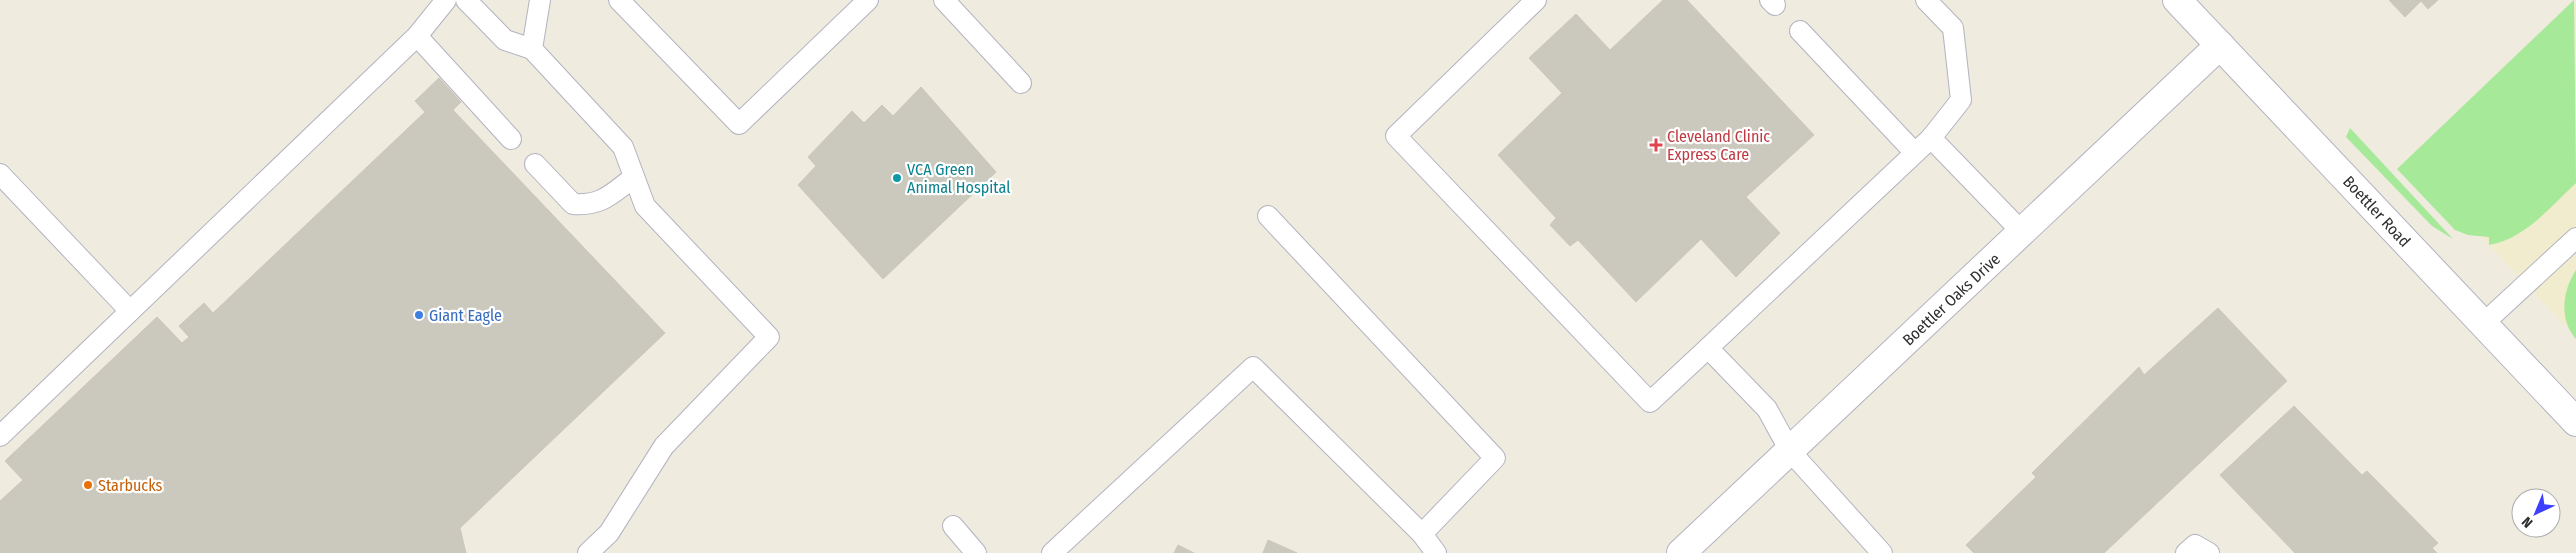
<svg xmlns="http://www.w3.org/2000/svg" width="2576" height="553" viewBox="0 0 2576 553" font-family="'Fira Sans Condensed',sans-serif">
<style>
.education{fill:#f1ecce}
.green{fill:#a6e999}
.building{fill:#cbc9be;stroke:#cbc8b8}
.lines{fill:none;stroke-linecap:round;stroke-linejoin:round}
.service-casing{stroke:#b3b3c1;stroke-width:22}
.minor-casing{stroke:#b3b3c1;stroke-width:30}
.tertiary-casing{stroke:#b3b3c1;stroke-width:30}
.service{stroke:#fff;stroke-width:20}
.minor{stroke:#fff;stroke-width:28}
.tertiary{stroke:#fff;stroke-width:28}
.health-dot{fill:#e0444e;stroke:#fff;stroke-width:2}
.culture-dot{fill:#0f9aa8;stroke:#fff;stroke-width:2}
.shop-dot{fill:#3f7fe0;stroke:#fff;stroke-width:2}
.food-dot{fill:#e8710a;stroke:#fff;stroke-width:2}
.labels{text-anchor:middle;stroke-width:4.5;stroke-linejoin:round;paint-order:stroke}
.health-label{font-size:16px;fill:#be3a42;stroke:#fff;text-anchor:start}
.culture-label{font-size:16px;fill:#0d838f;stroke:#fff;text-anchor:start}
.street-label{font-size:16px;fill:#2d2d2d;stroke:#fff}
.shop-label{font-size:16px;fill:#366cbe;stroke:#fff;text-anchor:start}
.food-label{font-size:16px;fill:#c56008;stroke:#fff;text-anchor:start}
</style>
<rect width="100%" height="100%" fill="#efebdf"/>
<path class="education" d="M 2576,0 L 2576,337 L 2481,237 Z"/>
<g class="green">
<path d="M 2574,0 L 2576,183 C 2550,207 2525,239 2489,245 L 2489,237 L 2468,235 L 2455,230 L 2397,169 Z"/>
<path d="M 2350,128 L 2453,239 L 2432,226 L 2346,137 Z"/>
<path d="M 2576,270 L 2576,339 C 2559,320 2562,291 2576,270 Z"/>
</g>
<g class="building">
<path d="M 1663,0 L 1687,0 L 1814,135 L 1746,197 L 1780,233 L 1736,277 L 1701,239 L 1636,302 L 1578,240 L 1570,246 L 1550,225 L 1556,218 L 1498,155 L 1562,93 L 1529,58 L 1576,14 L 1610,50 Z"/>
<path d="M 2389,0 L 2438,0 L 2428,9 L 2421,1 L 2405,17 Z"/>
<path d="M 439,78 L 461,102 L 453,110 L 665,333 L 460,528 L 466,553 L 0,553 L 0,501 L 23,480 L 5,461 L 157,317 L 182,343 L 189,337 L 179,326 L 204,303 L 213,313 L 425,112 L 415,101 Z"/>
<path d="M 921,87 L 996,172 L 883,279 L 798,185 L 816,166 L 808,157 L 852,111 L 864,123 L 882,105 L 893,116 Z"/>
<path d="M 2218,308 L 2287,381 L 2104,553 L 1974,553 L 1966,545 L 2036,477 L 2032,473 L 2139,367 L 2144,375 Z"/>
<path d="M 2294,406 L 2362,475 L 2367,471 L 2438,543 L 2432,548 L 2437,553 L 2295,553 L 2220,475 Z"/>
<path d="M 1268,540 L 1297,553 L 1263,553 Z"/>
<path d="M 1178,545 L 1194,553 L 1174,553 Z"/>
</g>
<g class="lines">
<g class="service-casing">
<g id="service">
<path d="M 466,0 L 505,40 L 532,49"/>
<path d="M 540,0 L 532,49 L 623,147 L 645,206 L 769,337 L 664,446 L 609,533 L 588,553"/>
<path d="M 619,0 L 739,124 L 868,0"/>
<path d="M 944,0 L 1021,83"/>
<path d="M 1536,0 L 1396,136 L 1650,402 L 1708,348 L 1767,409 L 1790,451 L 1882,553"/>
<path d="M 1770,0 L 1775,5"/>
<path d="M 1926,0 L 1953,28 L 1961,100 L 1931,138 L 2022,232"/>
<path d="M 1800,31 L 1915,153"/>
<path d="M 417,36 L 511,139"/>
<path d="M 535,164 L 573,204 C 602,206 611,194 633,178"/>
<path d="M 0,174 L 130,311"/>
<path d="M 1268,216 L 1495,458 L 1422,534"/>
<path d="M 2484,323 L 2576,238"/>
<path d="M 1708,348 L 1931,138"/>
<path d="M 0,436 L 417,36 L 446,0"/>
<path d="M 953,526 L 976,553"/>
<path d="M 1052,553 L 1253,367 L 1422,534 L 1436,553"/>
<path d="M 2186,553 L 2195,545 L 2209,553"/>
</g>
</g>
<g class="minor-casing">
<path id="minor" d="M 1681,553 L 2220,45"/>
</g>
<g class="tertiary-casing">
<path id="tertiary" d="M 2177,0 L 2576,422"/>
</g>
<use href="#service" class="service"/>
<use href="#minor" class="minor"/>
<use href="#tertiary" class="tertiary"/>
</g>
<path class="health-dot" d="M1653.5 137.5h5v5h5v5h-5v5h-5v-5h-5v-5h5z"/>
<circle class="culture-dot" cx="897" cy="178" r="5"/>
<circle class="shop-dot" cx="419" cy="315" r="5"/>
<circle class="food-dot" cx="88" cy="485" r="5"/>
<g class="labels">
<g class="health-label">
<text x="1667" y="142">Cleveland Clinic<tspan x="1667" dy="18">Express Care</tspan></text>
</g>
<g class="culture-label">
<text x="907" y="175">VCA Green<tspan x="907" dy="18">Animal Hospital</tspan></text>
</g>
<g class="street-label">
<text transform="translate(2377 211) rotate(47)" y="6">Boettler Road</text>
<text transform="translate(1951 299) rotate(-43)" y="6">Boettler Oaks Drive</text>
</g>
<g class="shop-label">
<text x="429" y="321">Giant Eagle</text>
</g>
<g class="food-label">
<text x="98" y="491">Starbucks</text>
</g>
</g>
<g transform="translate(2536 513) rotate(224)"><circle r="24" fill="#ffffff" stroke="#ababab"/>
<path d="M0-4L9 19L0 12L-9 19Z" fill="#3d3eff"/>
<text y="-8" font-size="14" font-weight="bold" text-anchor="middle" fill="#2d2d2d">N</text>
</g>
</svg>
